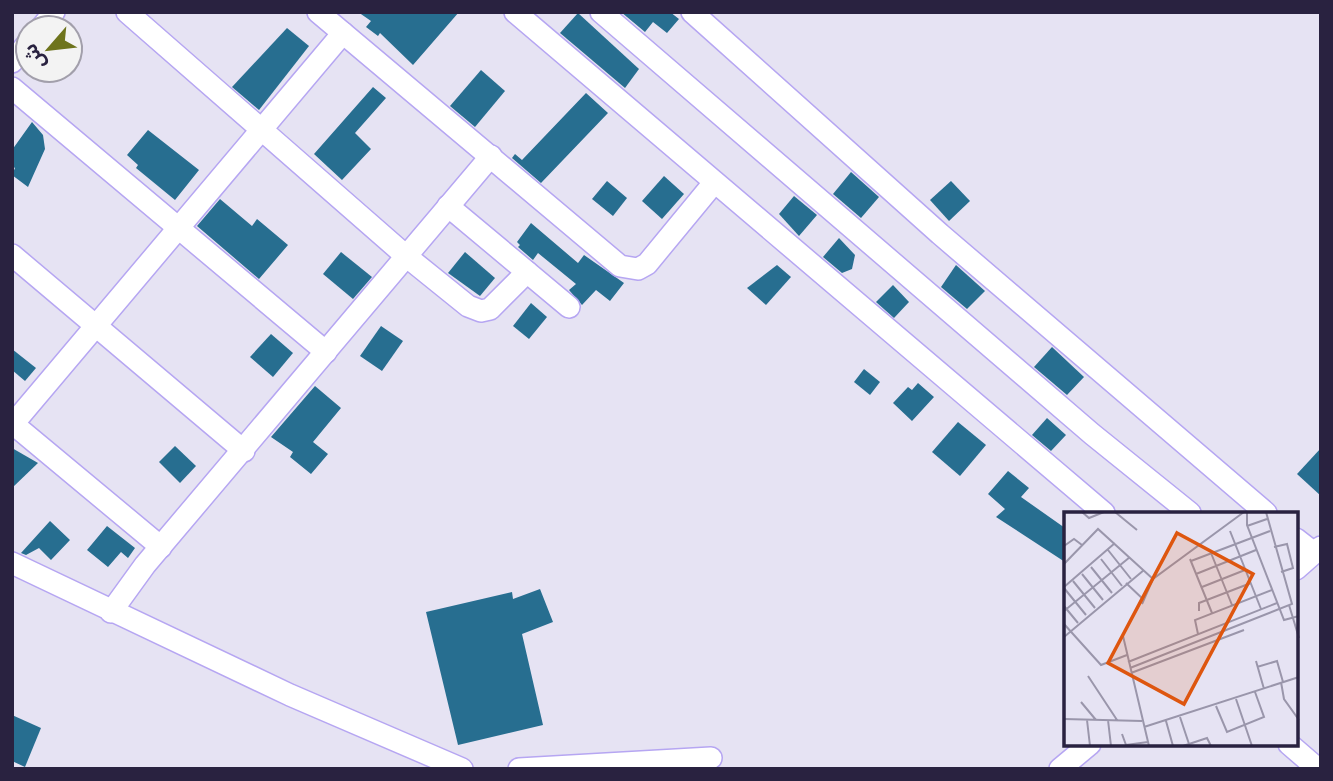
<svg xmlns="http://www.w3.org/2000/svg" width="1333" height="781" viewBox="0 0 1333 781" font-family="'Asap Condensed','Noto Sans Arabic',sans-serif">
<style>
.building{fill:#276e90}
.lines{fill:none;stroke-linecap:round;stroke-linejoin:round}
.minor-casing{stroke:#b6a6f2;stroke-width:24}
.minor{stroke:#fff;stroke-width:21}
.inset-road{fill:none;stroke:#9a96ab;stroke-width:2}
.view{fill:#de560f;fill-opacity:0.15;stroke:#de560f;stroke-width:3.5}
.inset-edge{fill:none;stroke:#292240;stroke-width:3.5}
</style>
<rect width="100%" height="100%" fill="#e6e3f3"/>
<g class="building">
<path d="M 358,12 L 459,12 L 413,65 L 380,33 L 378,36 L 366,27 L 371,21 Z"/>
<path d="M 621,12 L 670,12 L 679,19 L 667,33 L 653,22 L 645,32 Z"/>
<path d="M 578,13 L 639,69 L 625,88 L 560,33 Z"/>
<path d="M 287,28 L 309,46 L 259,110 L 232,87 Z"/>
<path d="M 481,70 L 505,91 L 475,127 L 450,106 Z"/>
<path d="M 373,87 L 386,98 L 355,133 L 371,149 L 342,180 L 314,154 Z"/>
<path d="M 586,93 L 608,113 L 541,183 L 512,158 L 515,154 L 522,160 Z"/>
<path d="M 32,122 L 43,135 L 45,149 L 28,187 L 12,175 L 15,168 L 12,166 L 12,150 Z"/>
<path d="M 148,130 L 199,170 L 175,200 L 136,168 L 138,165 L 127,155 Z"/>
<path d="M 851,172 L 879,197 L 861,218 L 833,194 Z"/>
<path d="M 664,176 L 684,194 L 662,219 L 642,201 Z"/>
<path d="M 607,181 L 627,198 L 613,216 L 592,199 Z"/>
<path d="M 951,181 L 970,201 L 949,221 L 930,200 Z"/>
<path d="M 794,196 L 817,215 L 799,236 L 779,214 Z"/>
<path d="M 220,199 L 252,226 L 257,219 L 288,245 L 259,279 L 197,226 Z"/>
<path d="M 531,223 L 578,263 L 584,255 L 624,283 L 610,301 L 596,290 L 582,305 L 569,290 L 576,284 L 538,253 L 533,260 L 518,247 L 520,245 L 517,242 Z"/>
<path d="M 839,238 L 855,255 L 852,269 L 842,273 L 823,257 Z"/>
<path d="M 341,252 L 372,277 L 353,299 L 323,274 Z"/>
<path d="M 465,252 L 495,278 L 480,296 L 448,273 Z"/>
<path d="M 777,265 L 791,277 L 766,305 L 747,288 Z"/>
<path d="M 956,265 L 985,291 L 967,309 L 941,287 Z"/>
<path d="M 893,285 L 909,302 L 894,318 L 876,302 Z"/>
<path d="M 531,303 L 547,317 L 529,339 L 513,326 Z"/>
<path d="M 381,326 L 403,341 L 382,371 L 360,356 Z"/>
<path d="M 271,334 L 293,353 L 273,377 L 250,357 Z"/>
<path d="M 1052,347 L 1084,377 L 1067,395 L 1034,367 Z"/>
<path d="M 12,349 L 36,368 L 25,381 L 12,370 Z"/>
<path d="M 864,369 L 880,382 L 870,395 L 854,382 Z"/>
<path d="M 918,383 L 934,397 L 912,421 L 893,403 L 908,387 L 912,390 Z"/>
<path d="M 315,386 L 341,408 L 313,442 L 328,454 L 311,474 L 290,457 L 293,452 L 271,437 Z"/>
<path d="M 1047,418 L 1066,435 L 1051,451 L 1032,435 Z"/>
<path d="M 958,422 L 986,445 L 960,476 L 932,452 Z"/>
<path d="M 175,446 L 196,466 L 180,483 L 159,462 Z"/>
<path d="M 12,448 L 38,463 L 12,488 Z"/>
<path d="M 1321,448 L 1321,496 L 1297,474 Z"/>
<path d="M 1008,471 L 1029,488 L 1021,497 L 1065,528 L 1065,562 L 996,517 L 1005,509 L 988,494 Z"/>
<path d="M 50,521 L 70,540 L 51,560 L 39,548 L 26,555 L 21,553 Z"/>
<path d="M 107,526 L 135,548 L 128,558 L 121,552 L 108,567 L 87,550 Z"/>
<path d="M 540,589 L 553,622 L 522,634 L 543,725 L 458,745 L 426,612 L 512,592 L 513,599 Z"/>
<path d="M 12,715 L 41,728 L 25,767 L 12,761 Z"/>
</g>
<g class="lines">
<g class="minor-casing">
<g id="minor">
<path d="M 127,12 L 406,256 L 468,306 L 481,311 L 490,309 L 527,272"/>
<path d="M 318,12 L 620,266 L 638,269 L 647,264 L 713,184"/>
<path d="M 515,12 L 1104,513"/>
<path d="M 601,12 L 1092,434 L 1190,513"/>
<path d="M 692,12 L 940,234 L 1266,513"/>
<path d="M 41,28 L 54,12"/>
<path d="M 12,62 L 28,43"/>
<path d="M 12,88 L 326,352"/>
<path d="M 448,206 L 569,307"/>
<path d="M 12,255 L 244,451"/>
<path d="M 12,423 L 161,547"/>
<path d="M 13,424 L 343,33"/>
<path d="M 1296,539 L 1314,553"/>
<path d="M 12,563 L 290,695 L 462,769"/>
<path d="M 1296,569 L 1321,547"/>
<path d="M 111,612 L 145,565 L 491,156"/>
<path d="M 1289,744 L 1318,769"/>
<path d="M 519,769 L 711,758"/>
<path d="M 1060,769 L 1090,744"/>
</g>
</g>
<use href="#minor" class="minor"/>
</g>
<g transform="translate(1064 512)">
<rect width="234" height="234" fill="#e6e3f3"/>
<path class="inset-road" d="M 18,0 L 25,6 L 40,0M 51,0 L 73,18M 183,0 L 183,13 L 220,108 L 235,104M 183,14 L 203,7M 166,19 L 197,97M 0,34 L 10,27 L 18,33M 210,35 L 223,32 L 229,56 L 217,60M 44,38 L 67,67M 147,41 L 168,93M 37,47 L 58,74M 126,47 L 148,101M 127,49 L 206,19M 0,52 L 34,17 L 89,67M 27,55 L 48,81M 18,62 L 39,88M 132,62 L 192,38M 9,69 L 31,96M 62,71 L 80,88M 0,75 L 51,31M 138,75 L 181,58M 0,76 L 22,103M 78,92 L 89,67 L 180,0M 225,93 L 235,126M 0,94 L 14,111M 0,99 L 66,45M 135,99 L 135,91 L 187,71M 0,112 L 37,153 L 63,143M 134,122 L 131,108 L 208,78M 59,124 L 85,234M 0,125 L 80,58M 192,149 L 200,177M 64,150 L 213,91M 193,155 L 213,149 L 219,170M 66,156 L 228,92 L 202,0M 67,161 L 180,118M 24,164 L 53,208M 217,170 L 220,187 L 235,208M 172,187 L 188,234M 17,190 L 32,208M 152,194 L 163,220 L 200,205 L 191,180M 116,205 L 125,232M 0,207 L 78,209M 23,208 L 26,234M 44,208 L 47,234M 102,209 L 109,234M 80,215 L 235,165M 58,222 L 62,233 L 84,230M 119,234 L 143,226 L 147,234"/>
<path class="view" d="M 113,21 L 189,62 L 120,192 L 44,151 Z"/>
<rect width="234" height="234" class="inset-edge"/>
</g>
<rect width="1333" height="781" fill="none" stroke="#292240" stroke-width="28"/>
<g transform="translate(49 49) rotate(242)"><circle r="33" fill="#f3f3f3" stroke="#a29fab" stroke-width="2"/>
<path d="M0-5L12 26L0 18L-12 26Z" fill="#6e741c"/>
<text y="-10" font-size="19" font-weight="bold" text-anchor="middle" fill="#292240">ش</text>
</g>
</svg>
